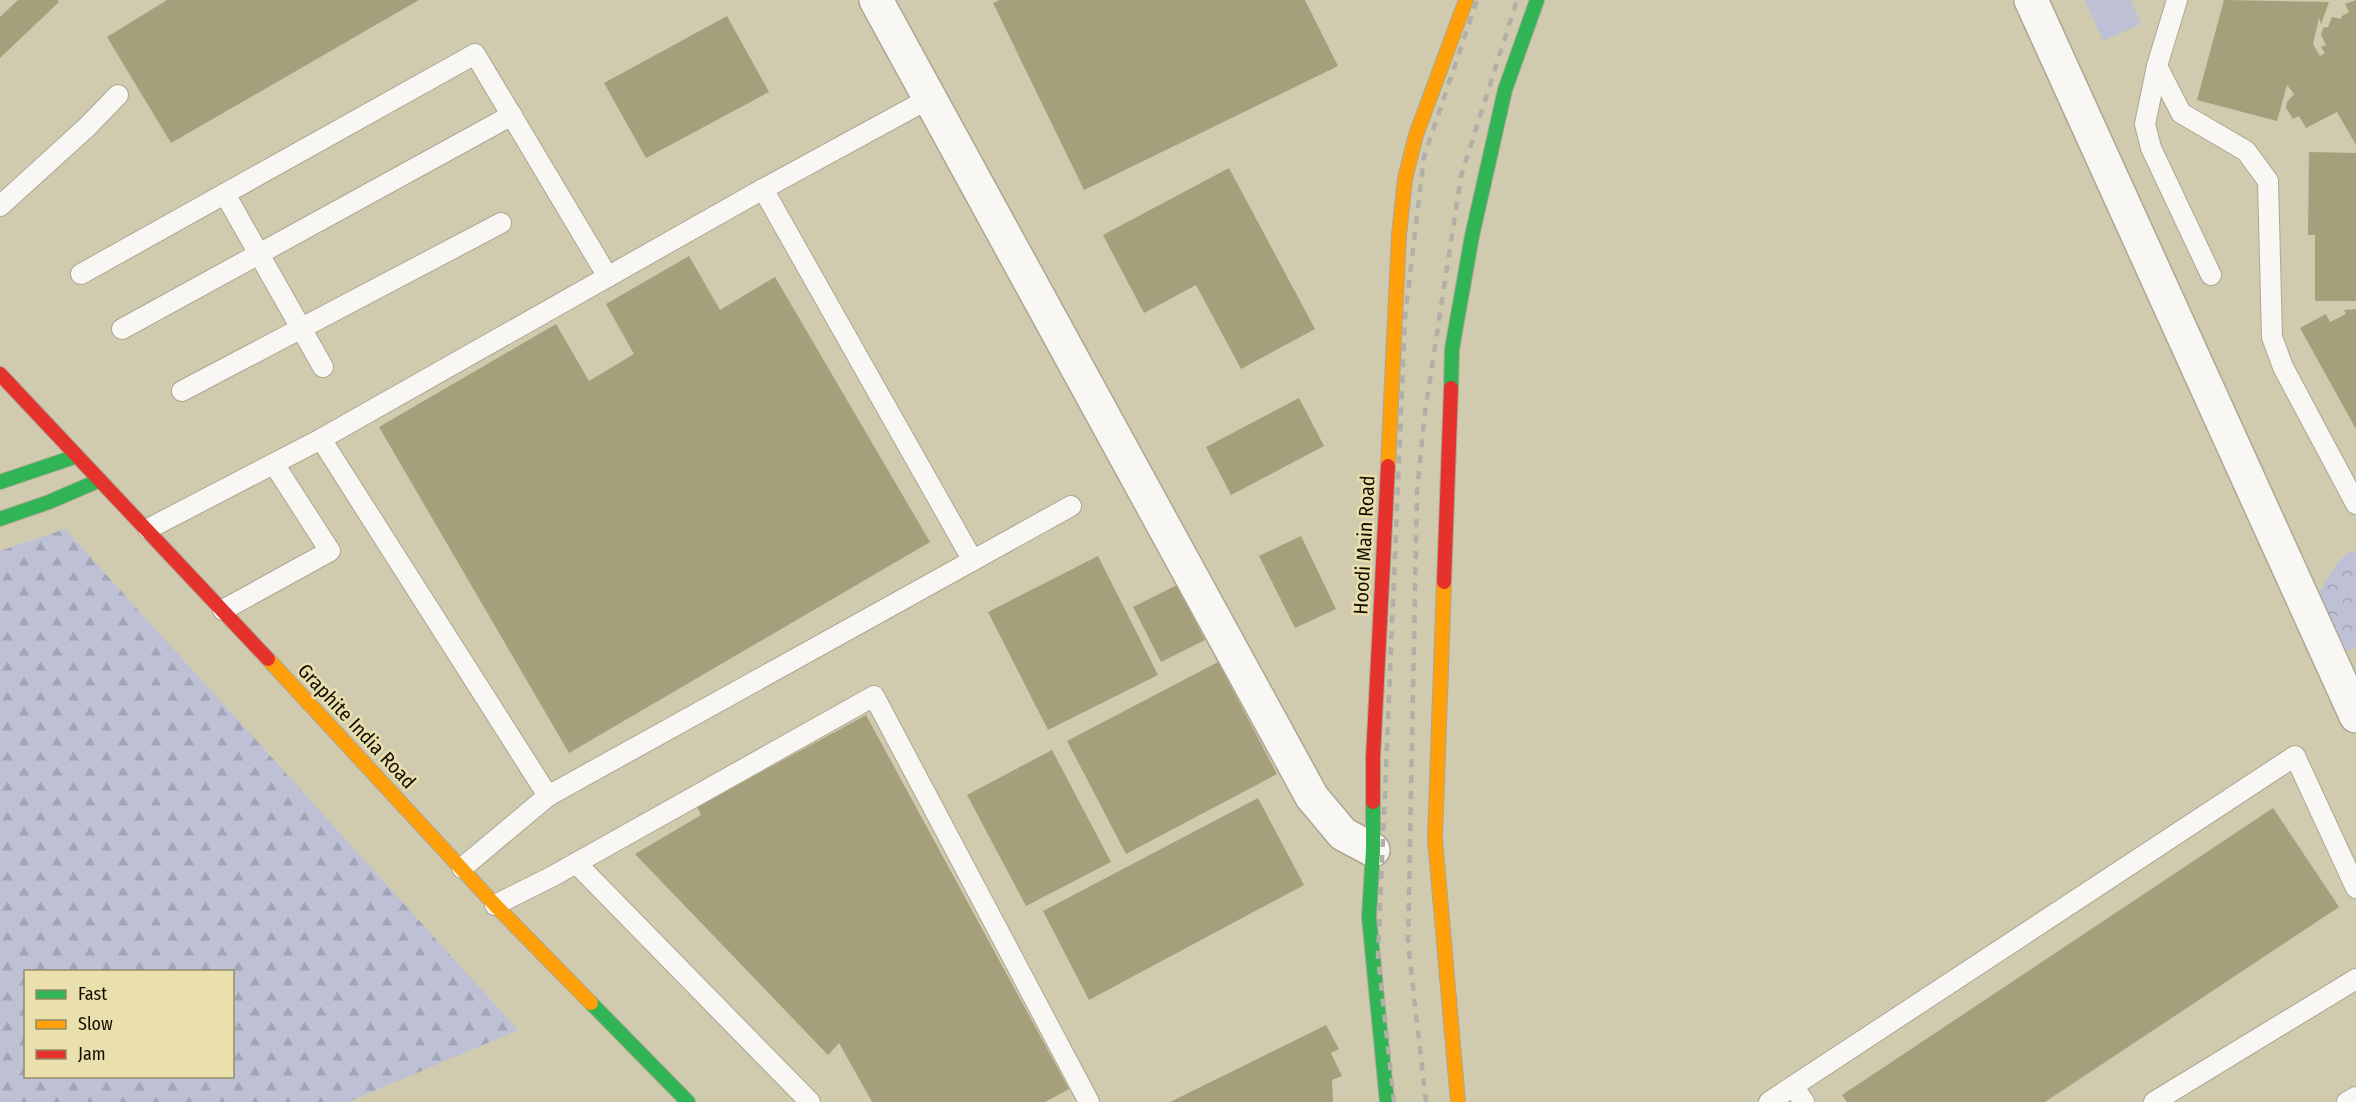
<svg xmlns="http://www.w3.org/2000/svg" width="2356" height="1102" viewBox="0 0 2356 1102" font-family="'Fira Sans Condensed',sans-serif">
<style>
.forest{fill:url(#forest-firs);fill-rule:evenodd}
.park{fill:url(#park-crowns)}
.pitch{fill:#bec1d6}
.building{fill:#a69f7c}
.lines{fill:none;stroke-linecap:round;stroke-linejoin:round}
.lane-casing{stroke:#aca792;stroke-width:22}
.street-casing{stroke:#aca792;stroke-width:36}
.fast-casing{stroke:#aca792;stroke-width:16}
.slow-casing{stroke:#aca792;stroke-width:16}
.jam-casing{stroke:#aca792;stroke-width:16}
.lane{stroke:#f8f7f3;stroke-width:20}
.street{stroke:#f8f7f3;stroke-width:33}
.fast{stroke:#30b455;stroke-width:14}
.slow{stroke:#ff9f0a;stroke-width:14}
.jam{stroke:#e5322d;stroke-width:14}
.rail{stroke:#b1afa8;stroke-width:4.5;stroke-dasharray:8 8;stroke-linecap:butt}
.labels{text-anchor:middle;stroke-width:5;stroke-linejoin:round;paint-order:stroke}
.street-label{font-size:20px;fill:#130f01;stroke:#eae0ae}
</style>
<defs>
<pattern id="forest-firs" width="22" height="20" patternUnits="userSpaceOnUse" patternTransform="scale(1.5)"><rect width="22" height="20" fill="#bec1d6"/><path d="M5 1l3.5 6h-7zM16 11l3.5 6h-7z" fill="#a2a5b6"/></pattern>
<pattern id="park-crowns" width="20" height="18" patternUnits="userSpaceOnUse" patternTransform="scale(1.5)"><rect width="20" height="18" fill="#bec1d6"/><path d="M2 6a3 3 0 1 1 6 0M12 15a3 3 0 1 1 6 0" fill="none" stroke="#a2a5b6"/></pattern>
</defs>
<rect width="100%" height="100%" fill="#d0caae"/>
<path class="forest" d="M 65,529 L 518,1030 L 348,1102 L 0,1102 L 0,551 ZM 26,972 L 232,972 L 232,1076 L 26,1076 Z"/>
<path class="park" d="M 2352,550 L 2356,553 L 2356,648 L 2345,651 L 2318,594 L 2339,561 Z"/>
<path class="pitch" d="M 2085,0 L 2131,0 L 2141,24 L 2103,41 Z"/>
<g class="building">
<path d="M 18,0 L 57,0 L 59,2 L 0,58 L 0,17 Z"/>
<path d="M 167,0 L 419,0 L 171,143 L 107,37 Z"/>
<path d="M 1000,0 L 1305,0 L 1338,66 L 1084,190 L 993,3 Z"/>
<path d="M 2224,0 L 2329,2 L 2321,24 L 2319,18 L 2313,44 L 2320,56 L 2325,53 L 2321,47 L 2326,45 L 2321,35 L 2323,28 L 2328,27 L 2332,17 L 2341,19 L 2342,16 L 2349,12 L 2345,4 L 2356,0 L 2356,145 L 2337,112 L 2306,128 L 2299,116 L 2293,119 L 2286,108 L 2287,102 L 2294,94 L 2287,85 L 2277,121 L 2197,100 Z"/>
<path d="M 727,16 L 769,92 L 646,158 L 604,83 Z"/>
<path d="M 2309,152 L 2356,153 L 2356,301 L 2315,301 L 2315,235 L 2308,235 Z"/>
<path d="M 1229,168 L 1315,329 L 1241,369 L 1196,285 L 1144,313 L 1103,235 Z"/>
<path d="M 689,256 L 720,310 L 775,277 L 930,542 L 569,753 L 379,427 L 556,324 L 589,381 L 634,354 L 606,304 Z"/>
<path d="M 2356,309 L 2356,429 L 2300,328 L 2326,314 L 2330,322 L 2346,314 L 2344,310 Z"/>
<path d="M 1299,398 L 1324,446 L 1231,495 L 1206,447 Z"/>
<path d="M 1301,536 L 1336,609 L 1295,628 L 1259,556 Z"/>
<path d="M 1098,556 L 1158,675 L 1048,730 L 988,612 Z"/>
<path d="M 1177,585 L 1205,640 L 1161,662 L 1133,607 Z"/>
<path d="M 1218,662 L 1277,774 L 1126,854 L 1067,741 Z"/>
<path d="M 866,715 L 1069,1089 L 1045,1102 L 872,1102 L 839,1043 L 828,1055 L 635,854 L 701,815 L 697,807 Z"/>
<path d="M 1052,750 L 1111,862 L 1026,906 L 967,795 Z"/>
<path d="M 1258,798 L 1304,885 L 1089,1000 L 1043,911 Z"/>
<path d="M 2273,808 L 2339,907 L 2045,1102 L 1847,1102 L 1842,1095 Z"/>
<path d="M 1326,1025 L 1339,1049 L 1331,1053 L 1342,1076 L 1332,1080 L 1333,1102 L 1170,1102 Z"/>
</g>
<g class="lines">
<g class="lane-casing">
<g id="lane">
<path d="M 2177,0 L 2157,66 L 2181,113 L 2246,151 L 2268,181 L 2272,337 L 2283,367 L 2356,504"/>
<path d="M 2157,66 L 2145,124 L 2151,148 L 2211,275"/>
<path d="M 763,189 L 972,559"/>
<path d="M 225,194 L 323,367"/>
<path d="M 0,206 L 87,127 L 118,95"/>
<path d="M 81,274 L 475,54 L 608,277"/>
<path d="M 122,329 L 512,115"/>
<path d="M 182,391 L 501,223"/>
<path d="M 321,439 L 763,189 L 930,98"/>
<path d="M 148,529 L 321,439 L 548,796 L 462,868"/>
<path d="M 223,610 L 330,551 L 274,464"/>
<path d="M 548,796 L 1071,506"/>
<path d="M 576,863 L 810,1102"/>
<path d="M 495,905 L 553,876 L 874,696 L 1089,1102"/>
<path d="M 1793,1086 L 1804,1102"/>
<path d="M 1769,1102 L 2295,756 L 2356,888"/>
<path d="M 2154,1102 L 2356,979"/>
<path d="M 2347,1102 L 2356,1097"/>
</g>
</g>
<g class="street-casing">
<g id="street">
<path d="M 876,0 L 1312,797 L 1343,834 L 1373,850"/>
<path d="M 2031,0 L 2356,716"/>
</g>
</g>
<g class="fast-casing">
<g id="fast">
<path d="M 1451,388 L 1452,349 L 1472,236 L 1505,90 L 1537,0"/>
<path d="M 0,482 L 77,456"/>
<path d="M 0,519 L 49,502 L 100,480"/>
<path d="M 1373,802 L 1373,850 L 1369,917 L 1387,1102"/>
<path d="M 591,1003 L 688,1102"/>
</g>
</g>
<g class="slow-casing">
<g id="slow">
<path d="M 1388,466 L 1399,235 L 1405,179 L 1416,135 L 1466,0"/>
<path d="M 1444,582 L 1435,839 L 1458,1102"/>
<path d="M 268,659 L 495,905 L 591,1003"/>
</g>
</g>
<g class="jam-casing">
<g id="jam">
<path d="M 0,374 L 268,659"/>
<path d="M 1444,582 L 1451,388"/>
<path d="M 1373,802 L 1373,758 L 1388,466"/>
</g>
</g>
<use href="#lane" class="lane"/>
<use href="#street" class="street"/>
<use href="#fast" class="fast"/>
<use href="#slow" class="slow"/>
<use href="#jam" class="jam"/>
<g class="rail">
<path d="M 1394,1102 L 1378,957 L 1405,317 L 1424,157 L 1477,0"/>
<path d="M 1426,1102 L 1408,943 L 1417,491 L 1425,412 L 1461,176 L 1517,0"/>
</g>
</g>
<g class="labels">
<g class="street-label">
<text transform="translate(1364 545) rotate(-87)" y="7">Hoodi Main Road</text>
<text transform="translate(357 726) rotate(47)" y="7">Graphite India Road</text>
</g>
</g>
<rect x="24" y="970" width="210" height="108" fill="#eae0ae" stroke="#948c69" stroke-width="1.5"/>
<rect x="36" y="990" width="30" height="9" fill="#30b455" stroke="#948c69" stroke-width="1.5"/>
<text x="78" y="1000" font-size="18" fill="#130f01">Fast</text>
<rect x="36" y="1020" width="30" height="9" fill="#ff9f0a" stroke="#948c69" stroke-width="1.5"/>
<text x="78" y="1030" font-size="18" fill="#130f01">Slow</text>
<rect x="36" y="1050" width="30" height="9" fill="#e5322d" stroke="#948c69" stroke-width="1.5"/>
<text x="78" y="1060" font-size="18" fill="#130f01">Jam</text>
</svg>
